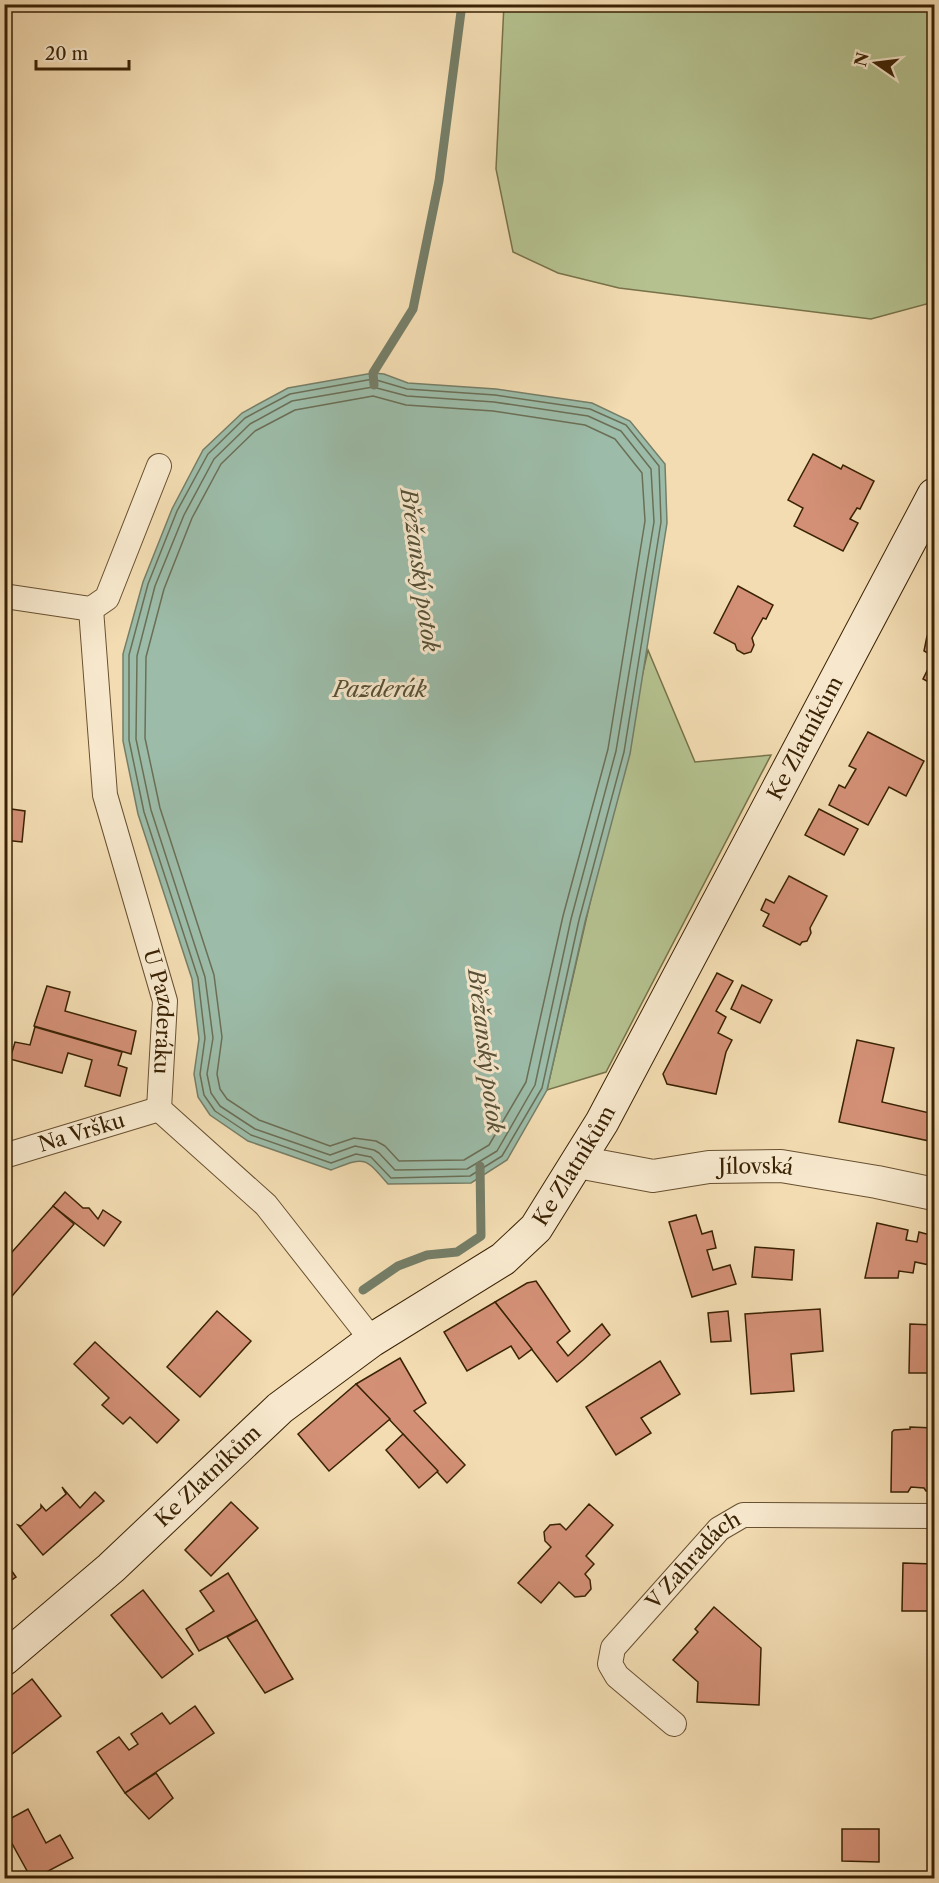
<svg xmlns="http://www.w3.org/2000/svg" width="939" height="1883" viewBox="0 0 939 1883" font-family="'Libre Caslon Text',serif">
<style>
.green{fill:#b5c290;stroke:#78724a;stroke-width:1.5}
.water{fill:#9cbca9;stroke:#757e67;stroke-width:1.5}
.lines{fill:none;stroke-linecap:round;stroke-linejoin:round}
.shore{stroke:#6b6f56;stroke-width:1.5}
.stream{stroke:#757e67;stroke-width:9}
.building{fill:#d39076;stroke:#3a2204;stroke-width:1.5}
.minor-casing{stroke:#685030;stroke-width:26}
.tertiary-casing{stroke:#685030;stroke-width:34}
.secondary-casing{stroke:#3a2204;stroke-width:35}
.minor{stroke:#f7e8cd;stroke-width:24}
.tertiary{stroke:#f7e8cd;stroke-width:32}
.secondary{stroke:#f7e8cd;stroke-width:33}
.labels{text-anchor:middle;stroke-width:6;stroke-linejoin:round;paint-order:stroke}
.street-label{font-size:21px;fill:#3a2204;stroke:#f7e8cd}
.water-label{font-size:22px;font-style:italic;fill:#575036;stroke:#f7e8cd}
</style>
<rect width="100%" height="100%" fill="#f3dcb2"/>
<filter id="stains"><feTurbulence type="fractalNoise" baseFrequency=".00333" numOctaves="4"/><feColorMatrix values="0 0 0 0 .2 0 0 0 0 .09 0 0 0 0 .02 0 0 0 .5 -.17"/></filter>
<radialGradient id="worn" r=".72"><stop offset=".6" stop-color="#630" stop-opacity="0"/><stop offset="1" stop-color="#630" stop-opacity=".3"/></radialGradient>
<g class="green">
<path d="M 504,4 L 934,5 L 934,302 L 871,319 L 619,288 L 558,273 L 513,252 L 496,169 Z"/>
<path d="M 648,650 L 695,762 L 771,755 L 606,1072 L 547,1090 Z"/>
</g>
<path class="water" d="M 373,373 L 384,374 L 408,383 L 496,389 L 592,403 L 630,421 L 665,464 L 667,523 L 630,754 L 585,922 L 547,1090 L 507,1160 L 471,1183 L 388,1184 C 364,1156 365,1157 331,1170 L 248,1141 L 210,1115 L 198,1097 L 194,1074 L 199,1039 L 192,979 L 138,814 L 123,741 L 123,654 L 143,582 L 172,509 L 203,450 L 242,413 L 288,388 Z"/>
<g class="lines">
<g class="shore">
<path d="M 373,379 L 407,389 L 495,395 L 590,409 L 626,425 L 659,466 L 661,522 L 624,752 L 579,920 L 542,1088 L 502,1156 L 470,1176 L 391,1178 L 371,1157 L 356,1154 L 331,1163 L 251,1135 L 215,1111 L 204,1095 L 200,1074 L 205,1038 L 198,978 L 144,812 L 129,740 L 129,655 L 148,584 L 177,511 L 208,454 L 245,418 L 290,394 Z"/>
<path d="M 373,387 L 407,396 L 494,402 L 588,416 L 621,431 L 651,469 L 654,522 L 616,751 L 571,919 L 535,1085 L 497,1151 L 467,1169 L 395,1170 L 379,1153 L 374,1150 L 355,1146 L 330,1155 L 255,1129 L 220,1106 L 211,1093 L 207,1074 L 213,1038 L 205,977 L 151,810 L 136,739 L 137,656 L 155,586 L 184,515 L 214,459 L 250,424 L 292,401 Z"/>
<path d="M 373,396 L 406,405 L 493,411 L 585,425 L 615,439 L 642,473 L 645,521 L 608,749 L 563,916 L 526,1082 L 489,1145 L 464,1160 L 399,1161 L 385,1146 L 376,1141 L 354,1138 L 330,1146 L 259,1120 L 227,1099 L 220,1089 L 217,1074 L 222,1037 L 214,975 L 160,808 L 145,738 L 146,657 L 164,589 L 192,518 L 221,464 L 255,431 L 295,410 Z"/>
</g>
<g class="stream">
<path d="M 374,385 L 373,373 L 413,309 L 439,181 L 462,4"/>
<path d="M 363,1290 L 398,1266 L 427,1255 L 457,1252 L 481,1236 L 480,1166"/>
</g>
</g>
<g class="building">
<path d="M 813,454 L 841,469 L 843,465 L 874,481 L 860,509 L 857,508 L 850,519 L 858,523 L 843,551 L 794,526 L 803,508 L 788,500 Z"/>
<path d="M 738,586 L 773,605 L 766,619 L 763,618 L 752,638 L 754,645 L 751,652 L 744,654 L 737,650 L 735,644 L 714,633 Z"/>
<path d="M 934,631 L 934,657 L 924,651 L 927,636 L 933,634 Z"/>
<path d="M 934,657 L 934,685 L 923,679 Z"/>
<path d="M 868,732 L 924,761 L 906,796 L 889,787 L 868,825 L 829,805 L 839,785 L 845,788 L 856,769 L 849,766 Z"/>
<path d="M 4,808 L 25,811 L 22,842 L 4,840 Z"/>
<path d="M 819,809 L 858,829 L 844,855 L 805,835 Z"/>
<path d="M 789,876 L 827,896 L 810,928 L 811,933 L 807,941 L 802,942 L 800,945 L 763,926 L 769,914 L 761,910 L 766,899 L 774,903 Z"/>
<path d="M 717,973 L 733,981 L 716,1011 L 726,1017 L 718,1033 L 732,1040 L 726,1052 L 716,1094 L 667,1084 L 663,1074 Z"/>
<path d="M 742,985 L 772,1000 L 760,1023 L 731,1009 Z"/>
<path d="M 47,986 L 70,992 L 65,1011 L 136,1031 L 131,1054 L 34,1026 Z"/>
<path d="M 35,1027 L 122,1052 L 118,1065 L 127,1068 L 120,1096 L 85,1086 L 92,1060 L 68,1053 L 62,1073 L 10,1059 L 15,1042 L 30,1045 Z"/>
<path d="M 857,1040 L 894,1048 L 882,1102 L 934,1114 L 934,1142 L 839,1122 Z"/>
<path d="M 65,1192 L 83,1208 L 89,1208 L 98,1219 L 103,1210 L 121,1222 L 104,1246 L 53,1206 Z"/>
<path d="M 53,1206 L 74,1224 L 7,1302 L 4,1299 L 4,1261 Z"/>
<path d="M 696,1215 L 702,1234 L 712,1231 L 716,1248 L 707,1250 L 713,1270 L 730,1265 L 736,1284 L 692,1297 L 669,1222 Z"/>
<path d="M 877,1223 L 908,1230 L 906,1240 L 917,1242 L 919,1232 L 934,1236 L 934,1266 L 915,1262 L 913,1273 L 899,1271 L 898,1278 L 865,1278 Z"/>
<path d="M 755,1247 L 794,1250 L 792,1280 L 752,1277 Z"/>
<path d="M 536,1281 L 570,1331 L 557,1342 L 568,1356 L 602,1324 L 610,1335 L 583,1360 L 557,1382 L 495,1302 L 527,1283 Z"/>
<path d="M 495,1302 L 532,1349 L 519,1359 L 511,1346 L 467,1371 L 444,1332 Z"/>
<path d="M 820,1309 L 823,1351 L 791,1354 L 794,1391 L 751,1394 L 745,1314 Z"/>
<path d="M 217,1311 L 251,1341 L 200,1397 L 167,1367 Z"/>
<path d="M 728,1311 L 731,1341 L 711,1342 L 708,1313 Z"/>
<path d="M 910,1324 L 934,1325 L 934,1373 L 909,1373 Z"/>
<path d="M 95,1342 L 179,1420 L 157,1443 L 130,1417 L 123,1424 L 102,1405 L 109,1398 L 74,1364 Z"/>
<path d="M 400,1358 L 426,1403 L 414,1411 L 465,1465 L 447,1483 L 403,1434 L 356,1384 Z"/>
<path d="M 660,1361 L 680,1394 L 641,1418 L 651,1433 L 616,1455 L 586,1407 Z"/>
<path d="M 356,1384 L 390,1419 L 329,1471 L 298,1434 Z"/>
<path d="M 910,1427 L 934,1428 L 934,1491 L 926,1491 L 924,1488 L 911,1487 L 908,1492 L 891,1492 L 892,1432 L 894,1430 L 910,1429 Z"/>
<path d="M 403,1434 L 438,1471 L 419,1488 L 386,1450 Z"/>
<path d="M 62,1487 L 80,1508 L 95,1492 L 104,1501 L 43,1555 L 18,1525 L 21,1526 L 41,1508 L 41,1505 L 46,1511 L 66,1494 Z"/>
<path d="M 231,1502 L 258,1528 L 211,1576 L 185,1550 Z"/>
<path d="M 589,1504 L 613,1525 L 586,1556 L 594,1564 L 585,1574 L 590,1580 L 591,1589 L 585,1596 L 575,1597 L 559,1582 L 541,1603 L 518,1583 L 551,1547 L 545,1541 L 544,1532 L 550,1525 L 560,1524 L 566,1530 Z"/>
<path d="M 4,1560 L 16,1577 L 4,1585 Z"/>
<path d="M 903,1563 L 934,1564 L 934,1611 L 902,1611 Z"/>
<path d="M 228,1573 L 257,1620 L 199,1651 L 186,1629 L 214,1611 L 200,1591 Z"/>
<path d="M 143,1590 L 193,1654 L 162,1678 L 111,1615 Z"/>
<path d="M 714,1607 L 761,1648 L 759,1705 L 697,1702 L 698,1682 L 673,1660 L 698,1632 L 695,1629 Z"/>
<path d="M 257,1620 L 293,1679 L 265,1693 L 227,1637 Z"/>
<path d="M 32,1679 L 61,1716 L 12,1754 L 4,1745 L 4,1701 Z"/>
<path d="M 195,1706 L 214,1733 L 125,1793 L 97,1752 L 119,1737 L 129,1750 L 138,1744 L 131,1734 L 162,1713 L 170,1724 Z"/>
<path d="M 156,1773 L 173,1798 L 149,1819 L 125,1793 Z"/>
<path d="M 28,1809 L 46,1843 L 60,1835 L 73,1858 L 35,1878 L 31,1878 L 4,1829 L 4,1822 Z"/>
<path d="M 842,1829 L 879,1829 L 879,1862 L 842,1861 Z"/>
</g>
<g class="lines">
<g class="minor-casing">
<g id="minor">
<path d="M 4,596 L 91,609 L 107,598 L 159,466"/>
<path id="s1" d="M 91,609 L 105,795 L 165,1001 L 159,1109"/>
<path d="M 159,1109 L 266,1205 L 372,1340"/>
<path id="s2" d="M 4,1156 L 159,1109"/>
<path id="s3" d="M 674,1724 L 617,1676 L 610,1664 L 613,1648 L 719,1529 L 743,1515 L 934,1516"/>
</g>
</g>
<g class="tertiary-casing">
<g id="tertiary">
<path id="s4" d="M 578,1162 L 653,1176 L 709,1167 L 781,1166 L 877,1182 L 934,1194"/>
</g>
</g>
<g class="secondary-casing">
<g id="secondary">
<path id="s5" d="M 4,1659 L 111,1568 L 280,1408 L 372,1340 L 503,1259 L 536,1228 L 602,1122 L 934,495"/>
</g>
</g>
<use href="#minor" class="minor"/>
<use href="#tertiary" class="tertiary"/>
<use href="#secondary" class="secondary"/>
</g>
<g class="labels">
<g class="street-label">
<text dy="7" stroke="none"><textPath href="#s5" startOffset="1246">Ke Zlatníkům</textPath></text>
<text dy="7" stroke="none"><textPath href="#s1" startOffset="411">U Pazderáku</textPath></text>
<text dy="7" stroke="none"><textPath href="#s2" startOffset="81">Na Vršku</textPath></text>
<text dy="7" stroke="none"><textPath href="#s5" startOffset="760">Ke Zlatníkům</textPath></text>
<text dy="7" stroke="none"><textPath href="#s4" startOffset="180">Jílovská</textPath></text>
<text dy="7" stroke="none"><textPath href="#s5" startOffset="274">Ke Zlatníkům</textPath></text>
<text dy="7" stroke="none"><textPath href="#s3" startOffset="224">V Zahradách</textPath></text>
</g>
<g class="water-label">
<text transform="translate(420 570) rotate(82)" y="8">Břežanský potok</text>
<text x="380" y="697">Pazderák</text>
<text transform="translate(486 1051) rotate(83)" y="8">Břežanský potok</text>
</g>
</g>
<rect width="939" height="1883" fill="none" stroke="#f3dcb2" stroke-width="24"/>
<rect x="6" y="6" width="927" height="1871" fill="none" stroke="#3a2204" stroke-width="3"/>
<rect x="12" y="12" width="915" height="1859" fill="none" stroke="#3a2204" stroke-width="1.5"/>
<g transform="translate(876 63) rotate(284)" stroke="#f7e8cd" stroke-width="4.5" paint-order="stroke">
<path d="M0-4.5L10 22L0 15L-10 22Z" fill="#3a2204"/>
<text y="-9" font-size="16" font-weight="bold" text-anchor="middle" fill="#3a2204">N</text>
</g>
<path d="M36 60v9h93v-9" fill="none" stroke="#3a2204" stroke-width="3"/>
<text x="45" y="60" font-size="18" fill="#3a2204" stroke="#f7e8cd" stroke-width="4.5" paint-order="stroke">20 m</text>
<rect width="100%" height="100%" filter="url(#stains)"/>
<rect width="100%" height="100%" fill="url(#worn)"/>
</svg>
